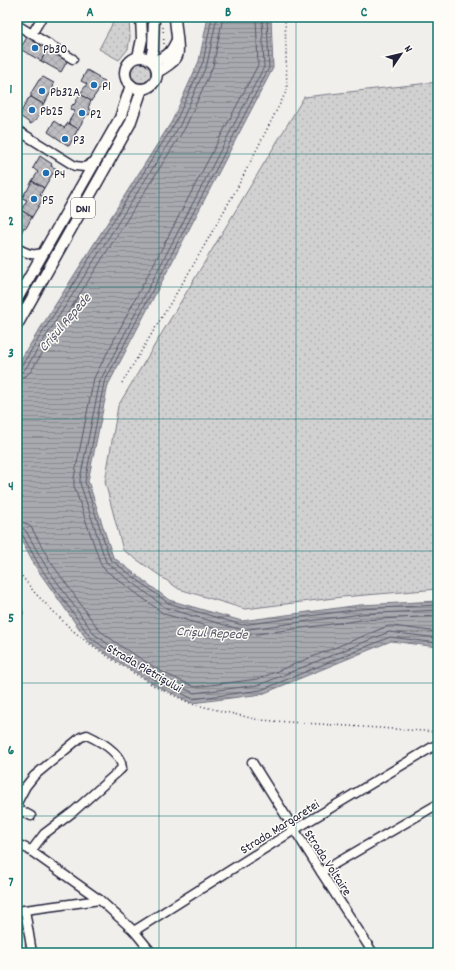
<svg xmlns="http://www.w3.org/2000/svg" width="455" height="970" viewBox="0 0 455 970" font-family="Dekko,sans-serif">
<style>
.grass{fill:url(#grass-dots);stroke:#7a7a86}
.water{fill:url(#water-rules);stroke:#737381}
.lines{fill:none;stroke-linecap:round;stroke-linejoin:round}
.shore{stroke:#58586a;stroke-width:1}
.building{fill:url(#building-cross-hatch);stroke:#22223b}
.minor-casing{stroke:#22223b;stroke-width:11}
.major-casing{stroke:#22223b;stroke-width:13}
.path{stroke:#22223b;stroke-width:1.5;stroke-dasharray:1 3;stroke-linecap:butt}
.minor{stroke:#fdfcf7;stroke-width:8}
.major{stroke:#fdfcf7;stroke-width:10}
.grid{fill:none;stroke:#0f766e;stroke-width:1;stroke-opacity:0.55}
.poi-dot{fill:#1f6fb2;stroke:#fdfcf7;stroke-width:1.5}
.labels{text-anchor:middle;stroke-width:3;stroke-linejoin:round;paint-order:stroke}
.shield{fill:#fdfcf7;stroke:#646373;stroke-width:1}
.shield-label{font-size:12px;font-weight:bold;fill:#22223b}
.poi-label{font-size:13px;fill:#22223b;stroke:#fdfcf7;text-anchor:start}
.street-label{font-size:13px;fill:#22223b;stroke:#fdfcf7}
.water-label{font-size:14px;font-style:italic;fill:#58586a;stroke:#fdfcf7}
.neatline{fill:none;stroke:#0f766e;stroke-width:1.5}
.grid-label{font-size:13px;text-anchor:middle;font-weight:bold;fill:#0f766e}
</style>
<defs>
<pattern id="grass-dots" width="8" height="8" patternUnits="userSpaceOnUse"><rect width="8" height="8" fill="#d2d1d1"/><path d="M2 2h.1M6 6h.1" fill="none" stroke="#b4b3b4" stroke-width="1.8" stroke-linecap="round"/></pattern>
<pattern id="water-rules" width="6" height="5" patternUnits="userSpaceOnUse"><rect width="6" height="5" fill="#a9a9b0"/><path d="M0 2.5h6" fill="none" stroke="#898990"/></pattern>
<pattern id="building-cross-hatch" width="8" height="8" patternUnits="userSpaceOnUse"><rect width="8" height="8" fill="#bcbcc0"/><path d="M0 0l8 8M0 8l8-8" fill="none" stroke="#a1a1a6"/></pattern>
</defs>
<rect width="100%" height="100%" fill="#f0efec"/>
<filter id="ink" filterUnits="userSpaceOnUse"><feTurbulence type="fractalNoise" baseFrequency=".025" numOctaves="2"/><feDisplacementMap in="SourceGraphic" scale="8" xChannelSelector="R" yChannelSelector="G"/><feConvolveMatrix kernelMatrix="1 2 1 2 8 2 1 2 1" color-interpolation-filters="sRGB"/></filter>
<g filter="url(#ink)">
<g class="grass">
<path d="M 116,17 L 124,17 L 129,20 L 130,37 L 128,49 L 119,60 L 99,49 Z"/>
<circle cx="141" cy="73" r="10"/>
<path d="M 438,82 L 438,278 L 437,279 L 438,281 L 438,589 L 342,597 L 245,609 L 179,589 L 123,550 L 105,482 L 118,406 L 304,97 Z"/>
</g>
<path class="water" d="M 208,17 L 271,17 L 273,68 L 108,385 L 88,481 L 113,557 L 169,600 L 242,621 L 360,605 L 438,601 L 438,647 L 391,641 L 262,694 L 192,703 L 157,686 L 114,659 L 88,641 L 37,569 L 17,533 L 17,368 L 19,362 L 172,121 L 199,61 Z"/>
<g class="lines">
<g class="shore">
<path d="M 256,17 L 258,65 L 94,378 L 74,478 L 74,486 L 101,565 L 105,570 L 160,611 L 164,614 L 242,636 L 362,620 L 438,616"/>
<path d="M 262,17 L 264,67 L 100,381 L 80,479 L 80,483 L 106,562 L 166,608 L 242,630 L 361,614 L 438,610"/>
<path d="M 267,17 L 269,68 L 104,383 L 85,482 L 110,559 L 168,603 L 242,625 L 361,609 L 438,605"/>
<path d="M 17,367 L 20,367 L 22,365 L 175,123 L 203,62 L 212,17"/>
<path d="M 17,372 L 22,372 L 26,368 L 180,125 L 207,64 L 217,17"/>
<path d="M 17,378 L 26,376 L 31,371 L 185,128 L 213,66 L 223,17"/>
<path d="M 17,521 L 25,523 L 31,527 L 50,561 L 99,630 L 122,647 L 164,673 L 195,687 L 258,679 L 388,626 L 393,626 L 438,632"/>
<path d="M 17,527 L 22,528 L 26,531 L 45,565 L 94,634 L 119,652 L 161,678 L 194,693 L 259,685 L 389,632 L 438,638"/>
<path d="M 17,532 L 20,532 L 22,534 L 40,567 L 91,638 L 116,656 L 159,682 L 193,699 L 261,690 L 390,637 L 438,643"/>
</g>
</g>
<g class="building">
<path d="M 29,34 L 49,46 L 41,61 L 20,49 Z"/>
<path d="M 49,46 L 69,58 L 61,72 L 41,61 Z"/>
<path d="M 87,70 L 99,77 L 98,78 L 105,81 L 91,101 L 80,94 L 87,84 L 81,81 Z"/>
<path d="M 43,77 L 54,83 L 53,88 L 46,101 L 43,104 L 31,97 L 31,93 L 39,80 Z"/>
<path d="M 80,94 L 91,101 L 88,108 L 92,111 L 89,115 L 87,114 L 78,129 L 68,123 L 75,111 L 70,109 L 73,104 L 74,105 Z"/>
<path d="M 31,97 L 43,104 L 43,108 L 36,120 L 31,124 L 20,116 L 21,112 L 28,99 Z"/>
<path d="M 54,121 L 64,128 L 68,123 L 78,129 L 69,146 L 48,132 Z"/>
<path d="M 40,156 L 52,164 L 51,166 L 57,169 L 54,174 L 53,173 L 44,188 L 32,181 L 38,172 L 33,168 Z"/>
<path d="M 32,181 L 44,188 L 40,195 L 45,197 L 42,202 L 41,202 L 32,217 L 21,210 L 27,200 L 22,198 L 26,191 L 27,191 Z"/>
<path d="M 21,210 L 32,217 L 26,228 L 24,227 L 21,233 L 17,231 L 17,215 L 18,215 Z"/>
<path d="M 17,606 L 22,609 L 23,613 L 21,618 L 17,620 Z"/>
</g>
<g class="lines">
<g class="minor-casing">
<g id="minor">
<path d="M 17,25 L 73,59"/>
<path d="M 32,34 L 42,17"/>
<path d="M 17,130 L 75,166 L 85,167 L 96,160"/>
<path d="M 17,248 C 27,253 33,257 44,252"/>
<path d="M 252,762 L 321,872 L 373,953"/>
<path d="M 31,816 L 20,810 L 18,807 L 17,803 L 26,786 L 34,776 L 81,737 L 87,735 C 100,741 121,752 122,768 L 120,770 L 73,812 L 44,834 L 31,851"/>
<path d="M 17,844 L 28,849 L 100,900 L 134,931 L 152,953"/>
<path d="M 321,872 L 438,804"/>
<path d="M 25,910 L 32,953"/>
<path d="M 17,911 L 100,900"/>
<path d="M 134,931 L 294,830 L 434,746 L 438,745"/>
</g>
</g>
<g class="major-casing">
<g id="major">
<path d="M 138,57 L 142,39 L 141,17"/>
<circle cx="141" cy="73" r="16"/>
<path d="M 150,60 L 153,49 L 154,17"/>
<path d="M 153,62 C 167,56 170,55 177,40"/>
<path d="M 157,72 C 163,69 174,62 177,56 C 180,51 175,25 175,17"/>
<path d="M 17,299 L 120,118 L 131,85"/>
<path d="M 17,325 L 130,124 L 142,89"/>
</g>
</g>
<g class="path">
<path d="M 163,27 L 164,45"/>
<path d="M 122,383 L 191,269 L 236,190 L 287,90 L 285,17"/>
<path d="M 17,570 L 35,593 L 71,629 L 87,642 L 113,660 L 156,687 L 192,704 L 259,720 L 438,732"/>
</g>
<use href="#minor" class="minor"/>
<use href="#major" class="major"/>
</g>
</g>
<path class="grid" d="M 159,17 L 159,953M 296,17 L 296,953M 17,154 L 438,154M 17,287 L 438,287M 17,419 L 438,419M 17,551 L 438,551M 17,683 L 438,683M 17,816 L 438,816"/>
<g class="poi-dot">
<circle cx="35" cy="48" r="4"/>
<circle cx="94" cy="85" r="4"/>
<circle cx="42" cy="91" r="4"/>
<circle cx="32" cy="110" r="4"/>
<circle cx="82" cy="113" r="4"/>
<circle cx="65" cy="139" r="4"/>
<circle cx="46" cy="173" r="4"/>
<circle cx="34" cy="199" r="4"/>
</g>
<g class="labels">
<rect class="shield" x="71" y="198" width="24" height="20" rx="3"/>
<g class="shield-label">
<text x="83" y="212">DN1</text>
</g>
<g class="poi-label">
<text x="43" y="53">Pb30</text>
<text x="102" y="90">P1</text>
<text x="50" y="96">Pb32A</text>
<text x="40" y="115">Pb25</text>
<text x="90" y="118">P2</text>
<text x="73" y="144">P3</text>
<text x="54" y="178">P4</text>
<text x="42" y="204">P5</text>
</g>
<g class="street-label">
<text transform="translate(145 667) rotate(30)" y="5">Strada Pietrișului</text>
<text transform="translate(279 826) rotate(-32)" y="5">Strada Margaretei</text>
<text transform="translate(329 862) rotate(57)" y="5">Strada Voltaire</text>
</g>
<g class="water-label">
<text transform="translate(64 322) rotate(-49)" y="5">Crișul Repede</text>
<text transform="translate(212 632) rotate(3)" y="5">Crișul Repede</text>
</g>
</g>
<rect width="455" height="970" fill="none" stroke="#fdfcf7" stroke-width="44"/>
<g transform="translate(401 54) rotate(55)" stroke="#fdfcf7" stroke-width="3" paint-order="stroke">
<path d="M0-3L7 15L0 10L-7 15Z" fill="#22223b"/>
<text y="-6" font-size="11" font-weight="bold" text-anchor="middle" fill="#22223b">N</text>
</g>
<rect x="22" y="22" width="411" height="926" class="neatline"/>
<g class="grid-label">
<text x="90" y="16">A</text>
<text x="228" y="16">B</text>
<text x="364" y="16">C</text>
<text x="11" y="93">1</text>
<text x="11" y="225">2</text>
<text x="11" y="357">3</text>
<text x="11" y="490">4</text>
<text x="11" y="622">5</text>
<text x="11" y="754">6</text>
<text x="11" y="886">7</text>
</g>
</svg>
